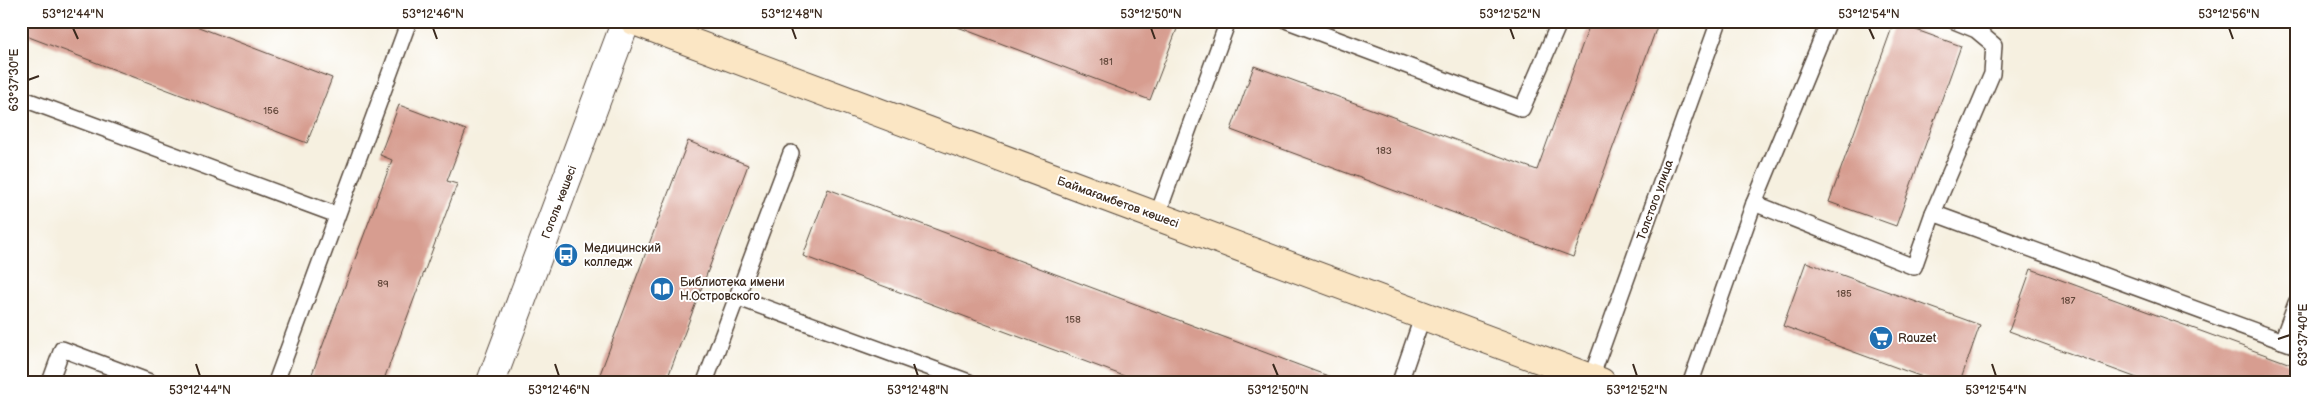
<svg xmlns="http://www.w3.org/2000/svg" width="2317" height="403" viewBox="0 0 2317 403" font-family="'Balsamiq Sans',sans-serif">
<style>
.building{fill:#d79d90}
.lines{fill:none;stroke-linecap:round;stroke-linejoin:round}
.service-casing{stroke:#57483b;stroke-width:18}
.minor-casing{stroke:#57483b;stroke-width:30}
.secondary-casing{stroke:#57483b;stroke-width:30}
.service{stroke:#fff;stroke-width:15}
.minor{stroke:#fff;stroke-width:28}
.secondary{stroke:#fbe6c4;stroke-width:28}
.ticks{fill:none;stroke:#3b2a1e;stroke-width:2}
.labels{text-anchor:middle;stroke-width:4;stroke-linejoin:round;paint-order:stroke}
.number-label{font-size:10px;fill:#62473a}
.street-label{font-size:12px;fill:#3b2a1e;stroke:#fff}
.poi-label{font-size:12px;fill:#3b2a1e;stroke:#fff;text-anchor:start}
.neatline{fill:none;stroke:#3b2a1e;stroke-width:2}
.ticks-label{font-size:12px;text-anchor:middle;fill:#3b2a1e}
</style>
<rect width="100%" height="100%" fill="#fff"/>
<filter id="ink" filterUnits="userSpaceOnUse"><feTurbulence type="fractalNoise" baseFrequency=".02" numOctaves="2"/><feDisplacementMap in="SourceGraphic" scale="10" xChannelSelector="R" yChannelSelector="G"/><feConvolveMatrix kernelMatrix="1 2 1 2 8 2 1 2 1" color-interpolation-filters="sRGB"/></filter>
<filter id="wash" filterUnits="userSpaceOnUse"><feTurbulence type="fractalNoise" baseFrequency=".0096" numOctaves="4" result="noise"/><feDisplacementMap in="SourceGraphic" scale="20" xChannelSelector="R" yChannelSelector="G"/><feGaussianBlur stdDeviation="1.12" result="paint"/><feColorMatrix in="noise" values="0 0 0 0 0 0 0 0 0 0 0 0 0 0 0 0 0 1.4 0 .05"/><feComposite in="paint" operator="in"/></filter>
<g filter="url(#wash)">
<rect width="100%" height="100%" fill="#f6f0e0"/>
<g id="blocks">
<g class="building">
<path d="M 21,21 L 183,21 L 332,78 L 307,143 L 21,34 Z"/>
<path d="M 942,21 L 1180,21 L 1150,100 Z"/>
<path d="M 1591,21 L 1659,21 L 1573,257 L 1231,130 L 1254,66 L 1537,170 Z"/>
<path d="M 2269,21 L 2296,21 L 2296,31 Z"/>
<path d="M 1894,22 L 1961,46 L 1896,226 L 1829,202 Z"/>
<path d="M 399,105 L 466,130 L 447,181 L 457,184 L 383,382 L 309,382 L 392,160 L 380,155 Z"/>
<path d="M 688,141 L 748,165 L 666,382 L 597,382 Z"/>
<path d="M 828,189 L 1344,382 L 1140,382 L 803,256 Z"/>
<path d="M 1806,262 L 1980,325 L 1960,382 L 1936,382 L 1783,326 Z"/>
<path d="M 2031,269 L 2296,366 L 2296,382 L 2148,382 L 2009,331 Z"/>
</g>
</g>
</g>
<g filter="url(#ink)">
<use href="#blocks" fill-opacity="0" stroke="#57483b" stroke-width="1"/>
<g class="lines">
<g class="service-casing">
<g id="service">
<path d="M 1288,21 L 1522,109 L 1560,21"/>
<path d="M 21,98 L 337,215"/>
<path d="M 1754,203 L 1914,267 L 1933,213 L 2296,346"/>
<path d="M 1933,213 L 1992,74 L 1994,45 L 1976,30 L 1954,21"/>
<path d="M 1157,216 L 1228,21"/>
<path d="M 736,297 L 969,382"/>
<path d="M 2282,341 L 2296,303"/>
<path d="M 1591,378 L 1719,21"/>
<path d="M 50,382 L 62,349 L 150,382"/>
<path d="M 276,382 L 409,21"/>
<path d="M 705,382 L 791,153"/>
<path d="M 1400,382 L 1423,315"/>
<path d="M 1691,382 L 1754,203 L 1829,21"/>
</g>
</g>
<g class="minor-casing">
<path id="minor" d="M 491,382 L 626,21"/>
</g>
<g class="secondary-casing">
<path id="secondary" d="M 634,21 L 1601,382"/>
</g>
<use href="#service" class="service"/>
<use href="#minor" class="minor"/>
<use href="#secondary" class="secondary"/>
</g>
</g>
<path class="ticks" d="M 73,28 L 78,39M 433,28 L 437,39M 792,28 L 796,39M 1151,28 L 1155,39M 1510,28 L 1514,39M 1869,28 L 1874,39M 2229,28 L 2233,39M 28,80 L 39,76M 2278,339 L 2290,335M 196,364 L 200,376M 555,364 L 559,376M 914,364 L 918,376M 1273,364 L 1278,376M 1633,364 L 1637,376M 1992,364 L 1996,376"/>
<defs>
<g id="bus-disc" transform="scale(1.25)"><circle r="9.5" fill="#1f6fb2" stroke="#fff"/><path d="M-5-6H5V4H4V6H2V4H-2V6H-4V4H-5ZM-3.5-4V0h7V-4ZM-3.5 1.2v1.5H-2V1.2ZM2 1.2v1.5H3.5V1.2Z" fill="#fff"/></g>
<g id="library-disc" transform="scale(1.25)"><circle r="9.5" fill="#1f6fb2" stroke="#fff"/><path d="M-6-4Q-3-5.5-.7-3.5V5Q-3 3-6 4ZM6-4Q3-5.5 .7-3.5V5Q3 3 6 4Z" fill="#fff"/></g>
<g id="supermarket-disc" transform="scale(1.25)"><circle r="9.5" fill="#1f6fb2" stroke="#fff"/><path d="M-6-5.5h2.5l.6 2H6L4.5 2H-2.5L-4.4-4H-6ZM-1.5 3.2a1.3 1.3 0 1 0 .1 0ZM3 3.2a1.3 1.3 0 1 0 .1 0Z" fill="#fff"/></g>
</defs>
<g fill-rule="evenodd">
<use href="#bus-disc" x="566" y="255"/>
<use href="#library-disc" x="662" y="289"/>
<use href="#supermarket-disc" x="1881" y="338"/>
</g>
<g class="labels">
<g class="number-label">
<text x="1106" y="65">181</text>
<text x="271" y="114">156</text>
<text x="1384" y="154">183</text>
<text x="383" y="287">89</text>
<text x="1844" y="297">185</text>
<text x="2068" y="304">187</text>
<text x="1073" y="323">158</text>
</g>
<g class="street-label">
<text transform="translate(1655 200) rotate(-70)" y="4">Толстого улица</text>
<text transform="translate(559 202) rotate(-69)" y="4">Гоголь көшесі</text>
<text transform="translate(1118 202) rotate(20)" y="4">Баймағамбетов көшесі</text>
</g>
<g class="poi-label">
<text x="584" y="252">Медицинский<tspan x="584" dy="14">колледж</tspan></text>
<text x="680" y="286">Библиотека имени<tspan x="680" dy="14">Н.Островского</tspan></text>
<text x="1898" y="342">Rauzet</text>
</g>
</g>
<rect width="2317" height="403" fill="none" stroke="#fff" stroke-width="55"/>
<rect x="28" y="28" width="2262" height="348" class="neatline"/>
<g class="ticks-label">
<text x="73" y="18">53°12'44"N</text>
<text x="433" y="18">53°12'46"N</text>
<text x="792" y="18">53°12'48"N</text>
<text x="1151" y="18">53°12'50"N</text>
<text x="1510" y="18">53°12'52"N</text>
<text x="1869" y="18">53°12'54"N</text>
<text x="2229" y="18">53°12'56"N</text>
<text transform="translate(14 80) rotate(-90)" y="4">63°37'30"E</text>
<text transform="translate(2303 335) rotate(-90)" y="4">63°37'40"E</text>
<text x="200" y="394">53°12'44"N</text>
<text x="559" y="394">53°12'46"N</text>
<text x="918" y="394">53°12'48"N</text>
<text x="1278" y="394">53°12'50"N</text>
<text x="1637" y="394">53°12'52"N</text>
<text x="1996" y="394">53°12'54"N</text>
</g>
</svg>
